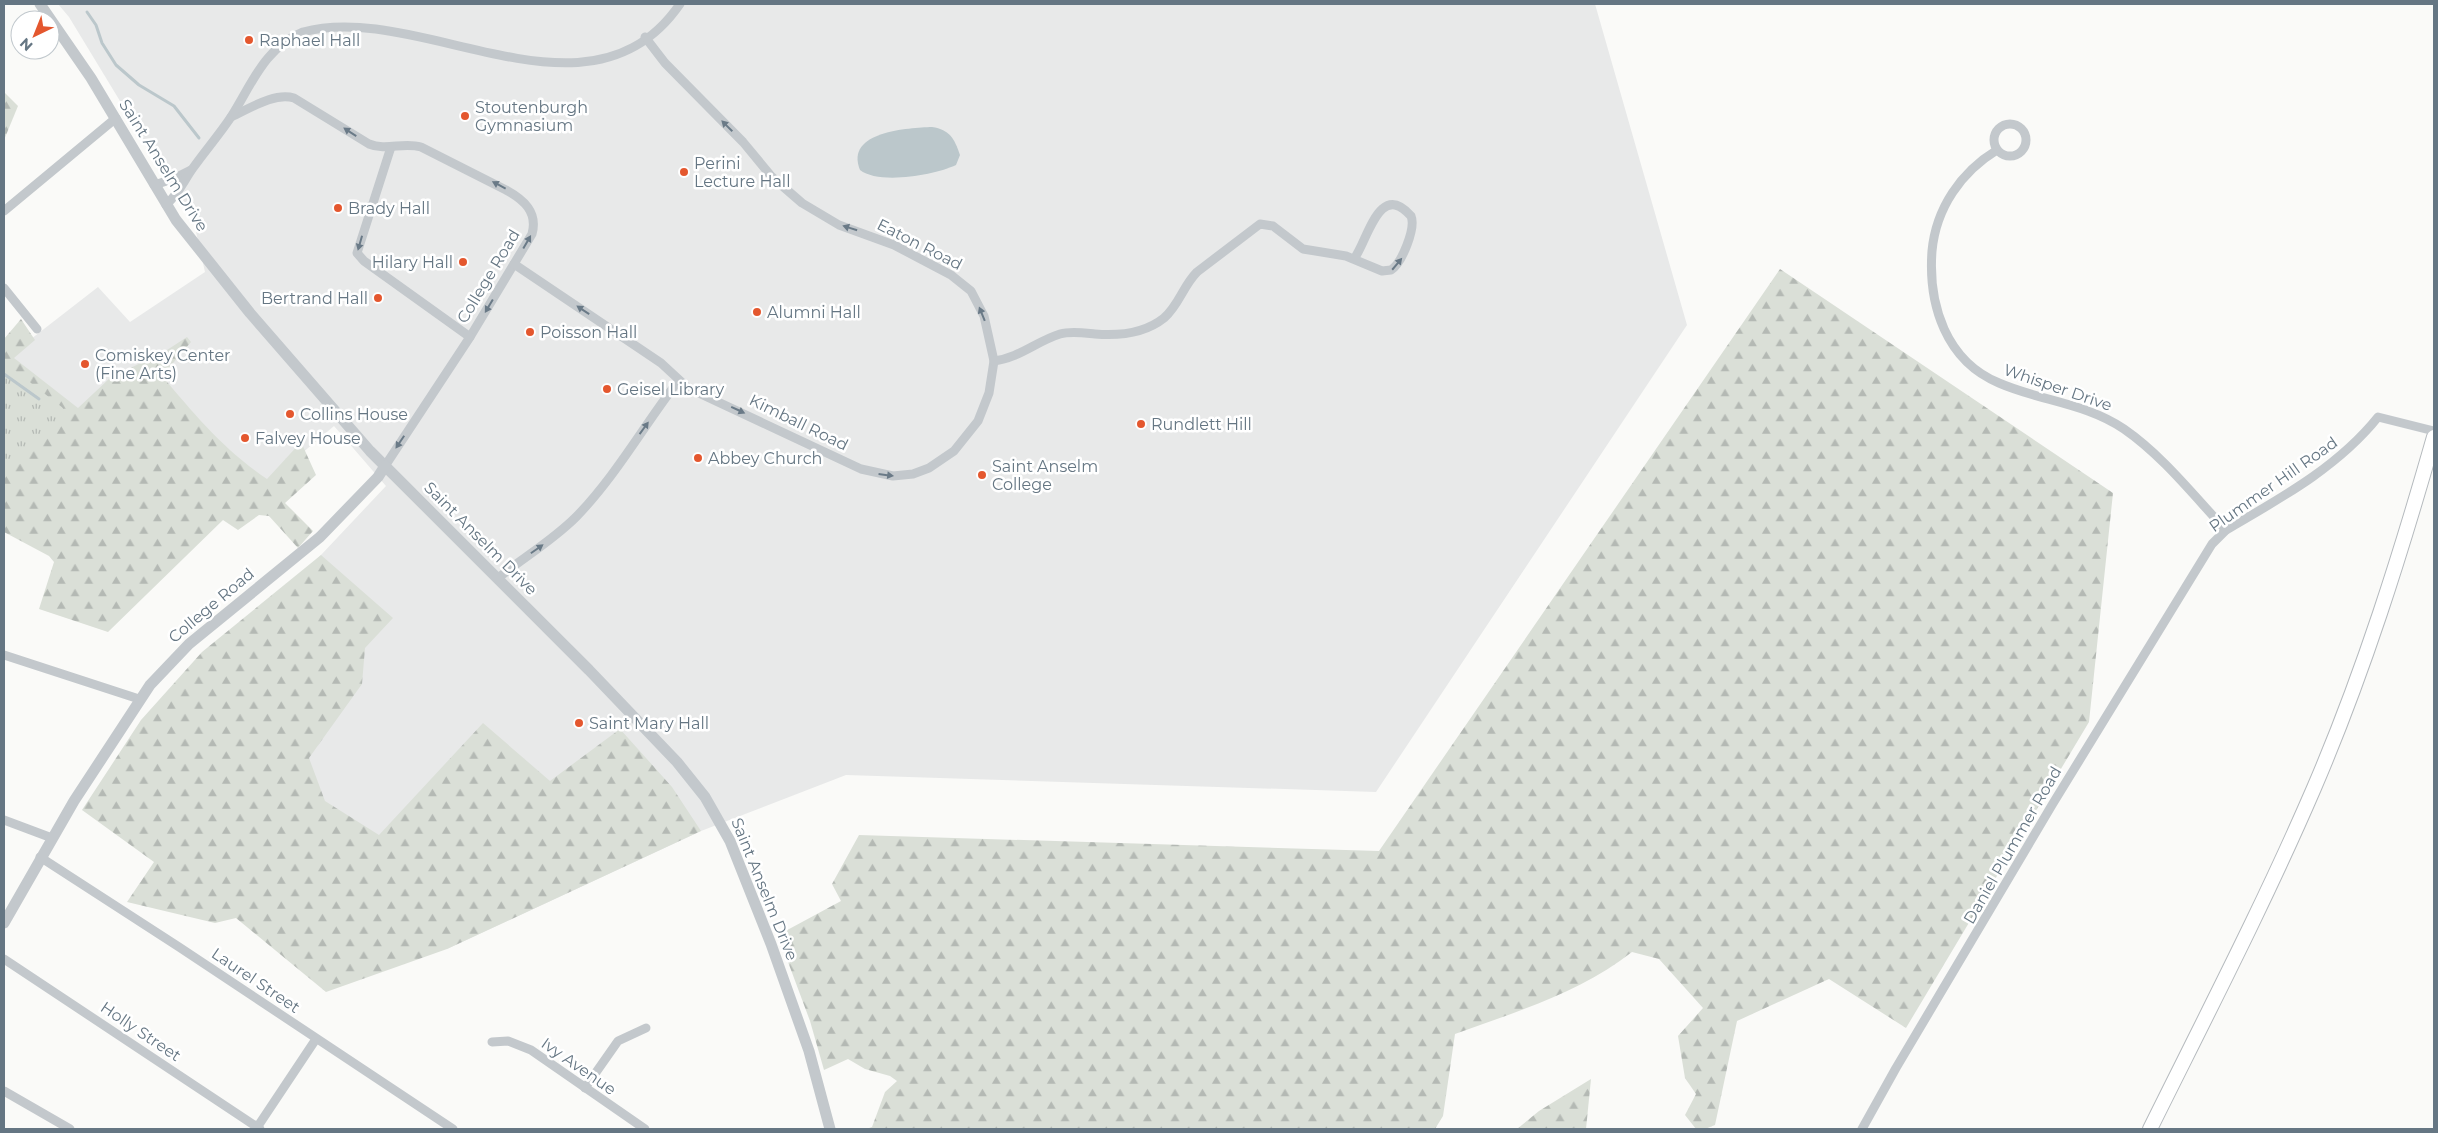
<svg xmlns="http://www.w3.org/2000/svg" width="2438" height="1133" viewBox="0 0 2438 1133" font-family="Montserrat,sans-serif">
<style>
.built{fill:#e8e9e9}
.forest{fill:url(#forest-firs)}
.park{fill:url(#park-tufts)}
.water{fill:#bbc7cb}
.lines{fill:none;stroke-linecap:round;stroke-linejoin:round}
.stream{stroke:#bbc7cb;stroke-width:3}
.primary-casing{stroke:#b5babe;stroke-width:16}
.minor{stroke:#c3c8cc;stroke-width:9}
.tertiary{stroke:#c3c8cc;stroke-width:11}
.primary{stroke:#fff;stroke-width:14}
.oneway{fill:#6a7a87}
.poi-dot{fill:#e4572e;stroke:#fff;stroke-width:2}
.labels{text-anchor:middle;stroke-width:5;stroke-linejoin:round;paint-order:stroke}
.poi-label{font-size:16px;fill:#657683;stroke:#fff;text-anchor:start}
.street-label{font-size:16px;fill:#657683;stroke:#fff}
</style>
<defs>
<pattern id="forest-firs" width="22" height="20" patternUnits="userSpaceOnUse" patternTransform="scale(1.25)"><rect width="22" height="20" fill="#dadfd7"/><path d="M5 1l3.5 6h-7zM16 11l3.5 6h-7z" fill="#b4b9b4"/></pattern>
<pattern id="park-tufts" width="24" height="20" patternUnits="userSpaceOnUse" patternTransform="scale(1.25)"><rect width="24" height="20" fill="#dadfd7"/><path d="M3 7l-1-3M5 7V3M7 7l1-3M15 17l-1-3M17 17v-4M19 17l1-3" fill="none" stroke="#b4b9b4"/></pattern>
</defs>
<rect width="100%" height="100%" fill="#fafaf8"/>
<path class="built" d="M 58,4 L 1595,4 L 1687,325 L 1376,792 L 846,775 L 701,831 L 447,949 L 199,671 L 321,555 L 386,486 L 334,426 L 227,517 L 4,360 L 98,287 L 130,322 L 205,272 L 194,223 L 69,17 Z"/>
<g class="forest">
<path d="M 4,92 L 18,106 L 4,140 Z"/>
<path d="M 1780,269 L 2113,493 L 2089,722 L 1906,1028 L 1829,979 L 1737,1021 L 1715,1125 L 1705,1129 L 1696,1129 L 1685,1115 L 1696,1094 L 1685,1078 L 1678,1036 L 1703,1008 L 1659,959 L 1632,952 C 1581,992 1516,1012 1455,1034 L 1443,1116 L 1435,1129 L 866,1129 L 872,1127 L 885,1092 L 897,1081 L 890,1076 L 865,1069 L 848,1059 L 824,1070 L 810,1021 L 778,935 L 841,901 L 832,884 L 859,835 L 1379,851 Z"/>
<path d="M 21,319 L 35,340 L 14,358 L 78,408 L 110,378 L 167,350 L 187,337 L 191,342 L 162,376 C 196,416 223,449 267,479 L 301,442 L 316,475 L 285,503 L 313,531 L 298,548 L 269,516 L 259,515 L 238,530 L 223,520 L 108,632 L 39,609 L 54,562 L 49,556 L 4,532 L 4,339 Z"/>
<path d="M 321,555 L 393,618 L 365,648 L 362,684 L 309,758 L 325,801 L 379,835 L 483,723 L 550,781 L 620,729 L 672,787 L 701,831 L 447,949 L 326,992 L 236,918 L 215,923 L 127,902 L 154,862 L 82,810 L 141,720 L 202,652 Z"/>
<path d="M 1591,1079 L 1586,1129 L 1517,1129 L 1539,1111 Z"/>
</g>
<path class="park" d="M 4,362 L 72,415 L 4,478 Z"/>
<path class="water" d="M 932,127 C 950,130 954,138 960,155 L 956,165 C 935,175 879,185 860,170 C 844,131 909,128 932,127 Z"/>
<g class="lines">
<g class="stream">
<path d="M 87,12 L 96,25 L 102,43 L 116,65 L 139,85 L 174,106 L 199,138"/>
<path d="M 4,374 L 39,399"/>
</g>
<g class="primary-casing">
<path id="primary" d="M 2150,1129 C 2206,1016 2264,904 2314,788 C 2363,674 2400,556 2434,437"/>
</g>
<g class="minor">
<path d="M 231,117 C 249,109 274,92 294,98 L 369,144 C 386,151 403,142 421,147 L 506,190 C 524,200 538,212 532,234 L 470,337 L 385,466"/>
<circle cx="2010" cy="140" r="16"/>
<path d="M 391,147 L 357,253 L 364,261 L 470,337"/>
<path d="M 1997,150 C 1961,172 1936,208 1932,251 C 1928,305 1946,361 1999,383 C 2040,401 2086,403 2124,429 C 2163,456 2194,496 2226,530"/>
<path d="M 154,185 L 173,179 L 191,170"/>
<path d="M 166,205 C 180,192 183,182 193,168 C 205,151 219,135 231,117 C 252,84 264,48 303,32 C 421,0 589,136 680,4"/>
<path d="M 4,211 L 116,118"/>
<path d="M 514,264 L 661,363 L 688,388 L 861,469 L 893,476 L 913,474 L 929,468 L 954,451 L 978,421 L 989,393 L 994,361 L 984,316 L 971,291 L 951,275 L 894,245 L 839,225 L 802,203 L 772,177 L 743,142 L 665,63 L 645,37"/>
<path d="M 4,288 L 37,329"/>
<path d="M 994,361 C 1019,358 1037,341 1060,334 C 1071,331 1084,333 1095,334 C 1119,336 1144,334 1164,318 C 1179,305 1183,286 1197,272 L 1260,224 L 1273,226 L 1303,249 L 1346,256 L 1382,271 L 1391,270 C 1402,263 1416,228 1411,216 C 1379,180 1368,240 1354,259"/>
<path d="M 498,578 C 524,557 552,541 576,517 C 616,476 644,425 679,380"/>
<path d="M 4,655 L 139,699"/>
<path d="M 4,820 L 52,838"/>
<path d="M 40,857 L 179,947 L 453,1129"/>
<path d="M 4,959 L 260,1129"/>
<path d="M 492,1042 L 508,1041 L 531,1050 L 645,1129"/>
<path d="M 585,1088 L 618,1041 L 646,1028"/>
<path d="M 4,1091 L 70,1129"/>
<path d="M 256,1129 L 316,1039"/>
<path d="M 1862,1129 L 1896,1068 L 2052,805 L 2212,544 L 2226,530 C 2281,498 2338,467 2378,417 L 2434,431"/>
</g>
<g class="tertiary">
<path d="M 40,4 L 91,78 L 176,220 L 250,313 L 370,451 L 589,670 L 677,762 L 705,797 L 730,841 L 771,944 L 809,1051 L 830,1129"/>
<path d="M 4,923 L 74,801 L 150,685 L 189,644 L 320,537 L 378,477 L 385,466"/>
</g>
<use href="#primary" class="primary"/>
</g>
<defs><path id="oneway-solid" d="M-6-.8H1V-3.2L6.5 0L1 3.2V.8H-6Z" transform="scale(1.25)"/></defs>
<g class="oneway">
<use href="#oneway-solid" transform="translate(727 126) rotate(-135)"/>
<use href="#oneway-solid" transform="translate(350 132) rotate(-147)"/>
<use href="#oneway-solid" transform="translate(499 185) rotate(-152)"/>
<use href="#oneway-solid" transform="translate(850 228) rotate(-162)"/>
<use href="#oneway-solid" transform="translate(527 242) rotate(-60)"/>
<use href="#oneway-solid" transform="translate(360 243) rotate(106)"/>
<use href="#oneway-solid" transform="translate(1397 264) rotate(-50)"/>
<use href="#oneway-solid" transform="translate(489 306) rotate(121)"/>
<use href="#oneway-solid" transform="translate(583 310) rotate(-146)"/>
<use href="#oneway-solid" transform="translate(982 314) rotate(-112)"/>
<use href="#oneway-solid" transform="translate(738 410) rotate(25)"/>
<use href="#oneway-solid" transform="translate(644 428) rotate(-54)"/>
<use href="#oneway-solid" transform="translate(400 442) rotate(124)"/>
<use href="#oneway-solid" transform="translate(886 475) rotate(7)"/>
<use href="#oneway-solid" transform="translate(537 549) rotate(-35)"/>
</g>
<g class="poi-dot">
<circle cx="249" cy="40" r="5"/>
<circle cx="465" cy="116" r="5"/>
<circle cx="684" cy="172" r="5"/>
<circle cx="338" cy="208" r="5"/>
<circle cx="463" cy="262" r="5"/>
<circle cx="378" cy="298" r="5"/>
<circle cx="757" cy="312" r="5"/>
<circle cx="530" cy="332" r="5"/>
<circle cx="85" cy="364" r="5"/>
<circle cx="607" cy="389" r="5"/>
<circle cx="290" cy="414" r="5"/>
<circle cx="1141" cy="424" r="5"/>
<circle cx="245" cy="438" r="5"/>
<circle cx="698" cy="458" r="5"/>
<circle cx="982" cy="475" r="5"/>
<circle cx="579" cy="723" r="5"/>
</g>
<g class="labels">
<g class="poi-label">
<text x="259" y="46">Raphael Hall</text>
<text x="475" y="113">Stoutenburgh<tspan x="475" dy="18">Gymnasium</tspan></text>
<text x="694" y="169">Perini<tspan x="694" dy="18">Lecture Hall</tspan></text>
<text x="348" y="214">Brady Hall</text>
<text x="453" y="268" text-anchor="end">Hilary Hall</text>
<text x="368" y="304" text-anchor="end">Bertrand Hall</text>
<text x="767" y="318">Alumni Hall</text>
<text x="540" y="338">Poisson Hall</text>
<text x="95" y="361">Comiskey Center<tspan x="95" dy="18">(Fine Arts)</tspan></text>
<text x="617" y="395">Geisel Library</text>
<text x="300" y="420">Collins House</text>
<text x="1151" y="430">Rundlett Hill</text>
<text x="255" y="444">Falvey House</text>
<text x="708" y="464">Abbey Church</text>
<text x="992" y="472">Saint Anselm<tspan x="992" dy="18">College</tspan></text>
<text x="589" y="729">Saint Mary Hall</text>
</g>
<g class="street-label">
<text transform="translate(164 165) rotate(58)" y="6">Saint Anselm Drive</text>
<text transform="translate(920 244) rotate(27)" y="6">Eaton Road</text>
<text transform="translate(488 276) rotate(-59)" y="6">College Road</text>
<text transform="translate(2058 387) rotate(19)" y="6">Whisper Drive</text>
<text transform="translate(799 422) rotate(26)" y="6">Kimball Road</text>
<text transform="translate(2273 484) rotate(-35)" y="6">Plummer Hill Road</text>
<text transform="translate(481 538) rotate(45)" y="6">Saint Anselm Drive</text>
<text transform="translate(211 605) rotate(-40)" y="6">College Road</text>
<text transform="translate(2012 845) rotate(-60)" y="6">Daniel Plummer Road</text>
<text transform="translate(765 889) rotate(68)" y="6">Saint Anselm Drive</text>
<text transform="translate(256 980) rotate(34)" y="6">Laurel Street</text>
<text transform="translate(141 1031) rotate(34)" y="6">Holly Street</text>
<text transform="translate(579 1066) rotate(35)" y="6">Ivy Avenue</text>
</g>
</g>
<rect width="2438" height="1133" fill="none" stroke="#657683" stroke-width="10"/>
<g transform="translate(35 35) rotate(223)"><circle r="24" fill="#ffffff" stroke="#c1c8cd"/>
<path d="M0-4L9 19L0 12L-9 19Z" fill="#e4572e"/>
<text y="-8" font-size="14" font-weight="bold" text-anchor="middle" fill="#657683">N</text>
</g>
</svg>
